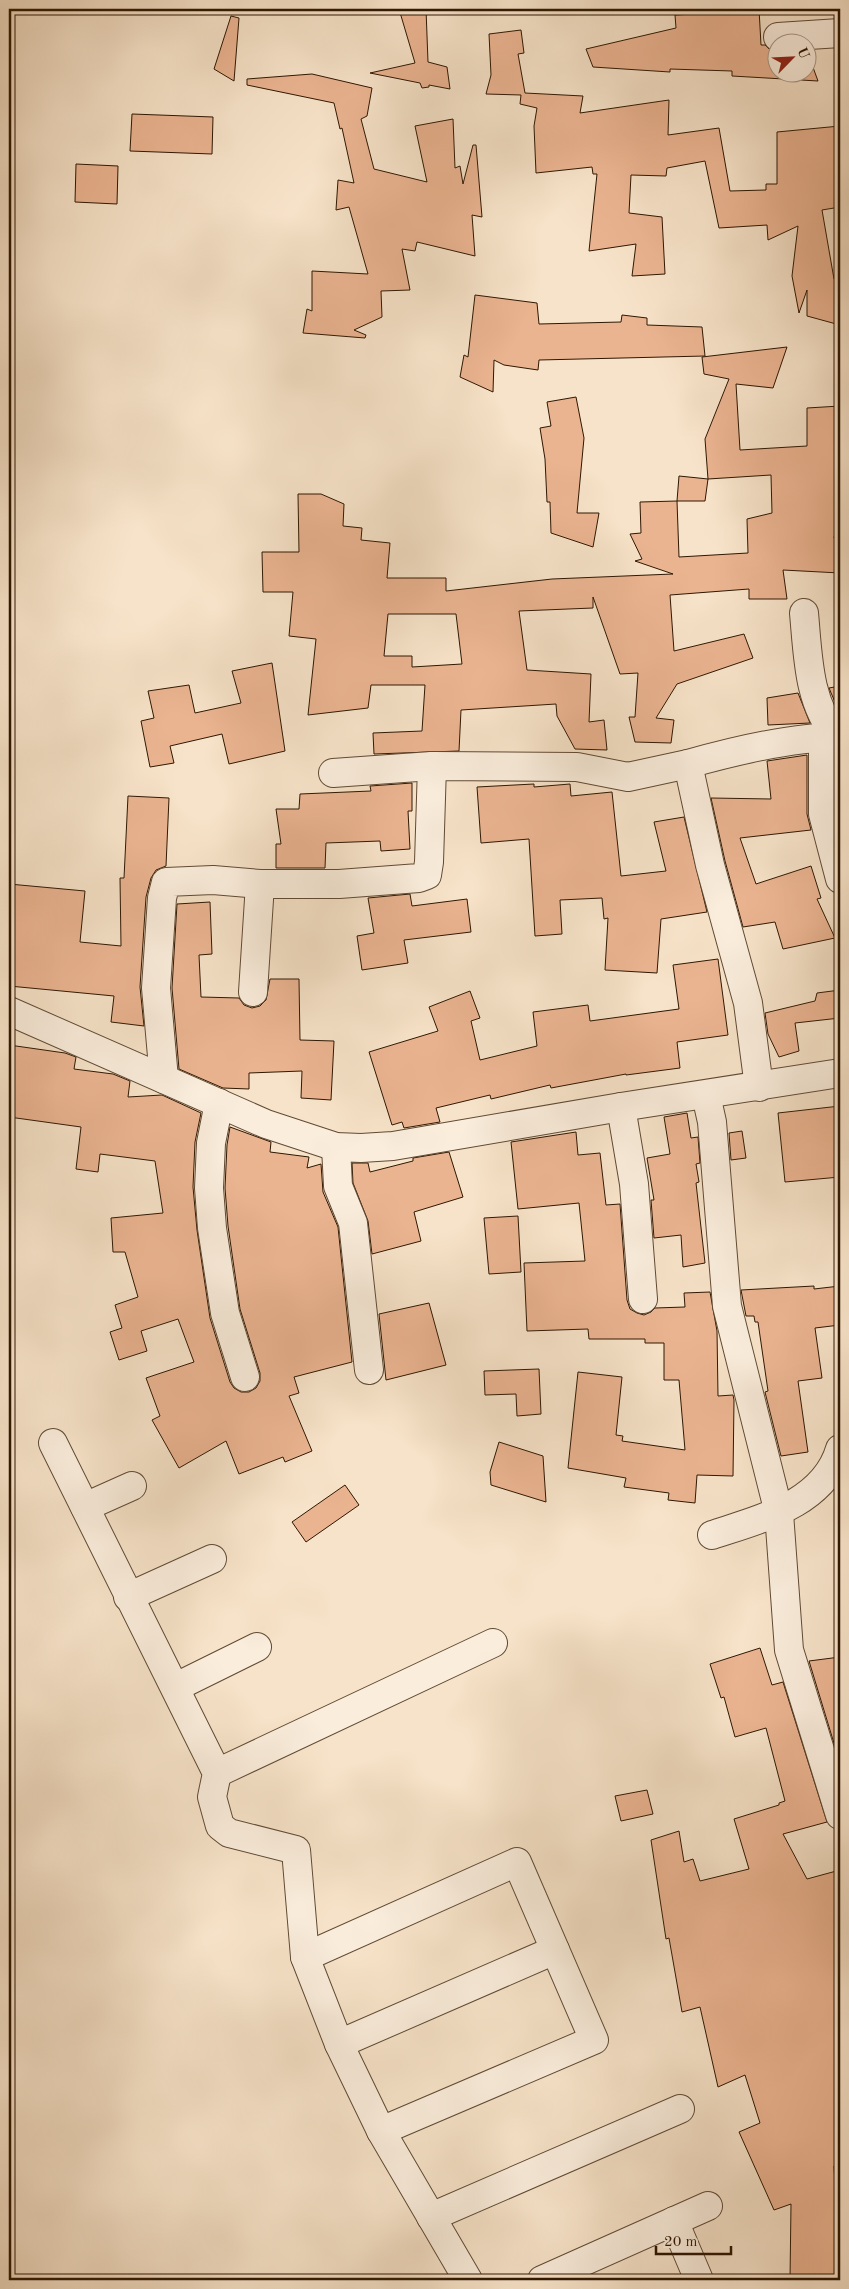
<svg xmlns="http://www.w3.org/2000/svg" width="849" height="2289" viewBox="0 0 849 2289" font-family="'Old Standard TT',serif">
<style>
.building{fill:#ebb491;stroke:#2e1702;fill-rule:evenodd}
.lines{fill:none;stroke-linecap:round;stroke-linejoin:round}
.minor-casing{stroke:#604a34;stroke-width:30}
.minor{stroke:#faeddc;stroke-width:28}
</style>
<rect width="100%" height="100%" fill="#f7e3c9"/>
<filter id="stains"><feTurbulence type="fractalNoise" baseFrequency=".004" numOctaves="4"/><feColorMatrix values="0 0 0 0 .2 0 0 0 0 .09 0 0 0 0 .02 0 0 0 .5 -.17"/></filter>
<radialGradient id="worn" r=".72"><stop offset=".6" stop-color="#630" stop-opacity="0"/><stop offset="1" stop-color="#630" stop-opacity=".3"/></radialGradient>
<g class="building">
<path d="M 399,9 L 426,9 L 428,62 L 447,67 L 450,89 L 429,85 L 429,87 L 422,88 L 420,83 L 370,73 L 415,63 Z"/>
<path d="M 729,9 L 759,9 L 761,45 L 765,45 L 771,51 L 776,52 L 776,72 L 806,72 L 807,51 L 818,81 L 732,76 L 732,71 L 670,69 L 670,72 L 593,67 L 586,49 L 676,28 L 675,15 L 729,12 Z"/>
<path d="M 231,16 L 239,18 L 234,81 L 214,69 Z"/>
<path d="M 521,30 L 524,53 L 518,54 L 525,93 L 583,96 L 580,113 L 669,100 L 668,135 L 719,128 L 730,191 L 766,190 L 766,184 L 777,184 L 777,132 L 840,126 L 840,207 L 822,210 L 834,279 L 840,278 L 840,325 L 807,316 L 807,290 L 799,313 L 792,276 L 798,226 L 768,240 L 767,225 L 719,228 L 705,161 L 667,168 L 666,176 L 631,175 L 629,213 L 662,217 L 665,274 L 632,276 L 636,244 L 589,251 L 597,174 L 593,174 L 592,167 L 536,173 L 534,126 L 537,108 L 520,104 L 521,95 L 486,94 L 491,75 L 489,34 Z"/>
<path d="M 312,74 L 372,88 L 367,116 L 361,119 L 374,169 L 427,182 L 415,126 L 453,119 L 455,168 L 460,166 L 463,184 L 473,145 L 476,145 L 482,217 L 472,215 L 475,256 L 417,242 L 415,251 L 402,249 L 410,290 L 381,291 L 382,317 L 354,330 L 366,335 L 365,338 L 303,333 L 307,309 L 312,311 L 312,271 L 368,274 L 349,207 L 336,210 L 338,180 L 354,183 L 342,128 L 340,129 L 334,103 L 247,85 L 247,79 Z"/>
<path d="M 132,114 L 213,117 L 212,154 L 130,151 Z"/>
<path d="M 76,164 L 118,166 L 117,204 L 75,202 Z"/>
<path d="M 475,295 L 537,303 L 539,324 L 621,322 L 622,315 L 647,318 L 647,325 L 702,327 L 705,356 L 539,360 L 538,370 L 504,365 L 494,360 L 493,392 L 460,377 L 464,355 L 468,357 Z"/>
<path d="M 787,347 L 773,388 L 736,384 L 740,450 L 807,446 L 807,408 L 840,406 L 840,506 L 834,538 L 840,536 L 840,573 L 783,570 L 787,599 L 749,599 L 749,589 L 670,595 L 674,651 L 744,634 L 753,658 L 677,684 L 656,718 L 674,720 L 671,743 L 635,742 L 629,717 L 635,717 L 638,673 L 620,674 L 593,597 L 593,608 L 519,611 L 527,670 L 591,674 L 589,722 L 604,720 L 607,750 L 575,749 L 557,716 L 556,704 L 461,710 L 459,751 L 374,754 L 373,733 L 422,731 L 425,685 L 371,685 L 368,708 L 308,715 L 316,639 L 289,636 L 293,592 L 263,592 L 262,552 L 299,552 L 298,494 L 321,494 L 344,504 L 343,526 L 362,528 L 361,540 L 390,543 L 387,578 L 446,578 L 446,591 L 552,579 L 673,574 L 635,561 L 642,559 L 630,534 L 641,533 L 640,502 L 677,501 L 679,557 L 748,553 L 747,519 L 772,513 L 771,475 L 708,479 L 705,439 L 729,379 L 704,374 L 702,357 ZM 388,614 L 456,614 L 462,664 L 412,667 L 412,656 L 384,656 Z"/>
<path d="M 576,397 L 584,438 L 577,513 L 599,513 L 593,547 L 551,533 L 550,502 L 547,502 L 545,459 L 540,428 L 551,426 L 547,402 Z"/>
<path d="M 679,476 L 708,479 L 705,501 L 677,501 Z"/>
<path d="M 272,663 L 285,751 L 229,764 L 222,734 L 170,746 L 174,763 L 150,767 L 141,721 L 154,718 L 148,691 L 189,685 L 195,713 L 241,703 L 232,671 Z"/>
<path d="M 840,686 L 840,714 L 829,688 Z"/>
<path d="M 798,693 L 810,723 L 768,725 L 767,698 Z"/>
<path d="M 807,755 L 807,814 L 811,830 L 740,838 L 756,884 L 811,866 L 821,898 L 817,899 L 835,938 L 783,949 L 775,922 L 743,927 L 725,861 L 711,798 L 771,799 L 767,761 Z"/>
<path d="M 412,783 L 412,811 L 408,811 L 410,849 L 381,851 L 380,841 L 326,843 L 325,868 L 276,868 L 276,844 L 281,844 L 276,809 L 299,809 L 300,794 L 371,791 L 370,786 Z"/>
<path d="M 534,784 L 534,787 L 570,784 L 571,796 L 612,792 L 621,876 L 666,871 L 654,822 L 684,817 L 707,912 L 661,919 L 657,973 L 605,970 L 608,918 L 604,919 L 602,898 L 560,900 L 562,934 L 535,936 L 529,839 L 481,843 L 477,787 Z"/>
<path d="M 128,796 L 169,798 L 166,866 L 156,870 L 151,878 L 146,897 L 140,987 L 144,1026 L 111,1022 L 114,996 L 9,986 L 9,884 L 85,891 L 80,942 L 121,946 L 120,878 L 124,878 Z"/>
<path d="M 410,894 L 412,906 L 467,899 L 471,932 L 404,940 L 408,963 L 362,970 L 357,936 L 374,933 L 368,898 Z"/>
<path d="M 210,902 L 212,954 L 199,955 L 201,997 L 239,998 L 244,1005 L 252,1008 L 260,1006 L 266,1000 L 270,979 L 299,979 L 300,1040 L 334,1041 L 331,1100 L 301,1098 L 302,1071 L 249,1073 L 249,1089 L 223,1088 L 179,1069 L 172,988 L 177,904 Z"/>
<path d="M 718,959 L 728,1035 L 677,1042 L 680,1068 L 626,1075 L 626,1074 L 551,1088 L 550,1085 L 491,1099 L 490,1095 L 436,1108 L 440,1122 L 404,1128 L 402,1122 L 392,1125 L 369,1052 L 438,1031 L 429,1007 L 470,991 L 480,1018 L 471,1021 L 480,1060 L 537,1046 L 533,1012 L 588,1005 L 590,1021 L 679,1009 L 673,965 Z"/>
<path d="M 840,990 L 840,1018 L 795,1023 L 799,1051 L 779,1057 L 768,1034 L 765,1013 L 815,1001 L 817,993 Z"/>
<path d="M 9,1045 L 65,1053 L 76,1057 L 74,1069 L 113,1074 L 130,1081 L 128,1097 L 162,1095 L 201,1113 L 195,1142 L 193,1187 L 197,1230 L 210,1318 L 230,1382 L 234,1388 L 241,1392 L 249,1392 L 256,1388 L 260,1381 L 260,1373 L 240,1309 L 228,1226 L 225,1188 L 227,1145 L 230,1127 L 271,1142 L 270,1152 L 309,1157 L 307,1168 L 321,1164 L 323,1192 L 338,1227 L 352,1362 L 294,1377 L 299,1393 L 289,1396 L 312,1451 L 285,1462 L 283,1457 L 239,1474 L 226,1441 L 179,1468 L 152,1420 L 160,1416 L 146,1378 L 194,1362 L 178,1319 L 141,1331 L 147,1351 L 119,1360 L 110,1332 L 122,1328 L 115,1305 L 138,1297 L 125,1252 L 113,1252 L 111,1218 L 163,1213 L 155,1161 L 100,1154 L 98,1172 L 76,1169 L 81,1127 L 9,1117 Z"/>
<path d="M 840,1106 L 840,1177 L 785,1182 L 778,1113 Z"/>
<path d="M 687,1113 L 691,1138 L 698,1137 L 700,1163 L 696,1164 L 699,1182 L 696,1183 L 705,1263 L 683,1267 L 681,1235 L 654,1238 L 651,1200 L 654,1200 L 647,1158 L 670,1154 L 664,1117 Z"/>
<path d="M 742,1131 L 746,1158 L 731,1160 L 729,1133 Z"/>
<path d="M 576,1132 L 578,1155 L 600,1153 L 606,1205 L 620,1204 L 627,1300 L 630,1309 L 637,1313 L 644,1315 L 651,1312 L 655,1308 L 685,1307 L 684,1293 L 710,1292 L 717,1331 L 718,1396 L 733,1395 L 734,1400 L 733,1476 L 697,1475 L 695,1503 L 668,1500 L 669,1493 L 624,1487 L 626,1478 L 568,1468 L 578,1372 L 622,1377 L 616,1435 L 623,1436 L 622,1441 L 685,1450 L 679,1380 L 664,1380 L 664,1343 L 645,1343 L 645,1339 L 589,1339 L 588,1329 L 527,1331 L 524,1263 L 585,1261 L 579,1203 L 518,1209 L 511,1142 Z"/>
<path d="M 449,1152 L 463,1197 L 414,1212 L 421,1241 L 372,1254 L 368,1221 L 353,1183 L 352,1163 L 368,1163 L 370,1172 L 413,1161 L 413,1158 Z"/>
<path d="M 518,1216 L 521,1272 L 489,1274 L 484,1218 Z"/>
<path d="M 814,1286 L 814,1289 L 840,1286 L 840,1325 L 815,1328 L 822,1378 L 798,1381 L 808,1452 L 781,1456 L 765,1392 L 768,1391 L 758,1322 L 755,1322 L 754,1316 L 746,1316 L 741,1290 Z"/>
<path d="M 429,1303 L 446,1365 L 386,1380 L 379,1314 Z"/>
<path d="M 539,1369 L 541,1414 L 517,1416 L 516,1394 L 485,1395 L 484,1371 Z"/>
<path d="M 499,1442 L 543,1456 L 546,1502 L 491,1485 L 490,1472 Z"/>
<path d="M 345,1485 L 359,1505 L 306,1542 L 292,1522 Z"/>
<path d="M 760,1648 L 772,1685 L 783,1682 L 827,1822 L 783,1834 L 807,1879 L 840,1870 L 840,2165 L 834,2166 L 837,2221 L 840,2233 L 840,2280 L 790,2280 L 791,2204 L 774,2210 L 739,2132 L 760,2123 L 745,2075 L 718,2087 L 700,2007 L 682,2012 L 669,1938 L 666,1939 L 651,1840 L 679,1831 L 684,1862 L 693,1859 L 700,1881 L 749,1869 L 734,1819 L 779,1805 L 779,1803 L 785,1801 L 766,1728 L 735,1737 L 724,1697 L 721,1698 L 710,1664 Z"/>
<path d="M 840,1657 L 840,1763 L 809,1661 Z"/>
<path d="M 647,1790 L 653,1814 L 621,1821 L 615,1796 Z"/>
</g>
<g class="lines">
<g class="minor-casing">
<g id="minor">
<path d="M 778,37 L 840,33"/>
<path d="M 804,613 C 808,656 808,703 837,737"/>
<path d="M 823,738 L 823,814 L 840,879"/>
<path d="M 688,764 C 734,751 792,737 840,737"/>
<path d="M 333,773 L 432,766 L 577,767 L 628,777 L 688,764 L 710,865 L 748,1003 L 759,1087"/>
<path d="M 253,992 L 260,884"/>
<path d="M 9,1011 L 266,1124 L 336,1147 L 361,1148 L 393,1146 L 621,1107 L 840,1073"/>
<path d="M 164,1079 L 156,988 L 162,898 L 166,882 L 213,880 L 260,884 L 339,884 L 419,878 L 427,875 L 429,862 L 432,766"/>
<path d="M 706,1095 L 712,1122 L 727,1306 L 779,1513 L 789,1650 L 840,1815"/>
<path d="M 219,1103 L 211,1143 L 209,1188 L 212,1228 L 225,1313 L 245,1377"/>
<path d="M 621,1107 L 634,1184 L 643,1299"/>
<path d="M 336,1147 L 338,1186 L 353,1223 L 369,1370"/>
<path d="M 53,1443 L 217,1773 L 212,1797 L 220,1826 L 229,1833 L 296,1850 L 305,1957 L 339,2044 L 381,2131 L 468,2280"/>
<path d="M 85,1507 L 132,1486"/>
<path d="M 712,1535 C 760,1519 824,1504 840,1449"/>
<path d="M 128,1597 L 212,1559"/>
<path d="M 176,1687 L 257,1647"/>
<path d="M 217,1773 L 493,1643"/>
<path d="M 305,1957 L 517,1862 L 594,2040 L 381,2131"/>
<path d="M 339,2044 L 555,1950"/>
<path d="M 431,2217 L 680,2109"/>
<path d="M 674,2221 L 699,2280"/>
<path d="M 542,2280 L 708,2206"/>
</g>
</g>
<use href="#minor" class="minor"/>
</g>
<rect width="849" height="2289" fill="none" stroke="#f7e3c9" stroke-width="30"/>
<rect x="10" y="10" width="829" height="2269" fill="none" stroke="#2e1702" stroke-width="2.5"/>
<rect x="15" y="15" width="819" height="2259" fill="none" stroke="#2e1702"/>
<g transform="translate(792 58) rotate(66)"><circle r="24" fill="#faeddc" stroke="#a89785"/>
<path d="M0-4L9 19L0 12L-9 19Z" fill="#8f2418"/>
<text y="-8" font-size="14" font-weight="bold" text-anchor="middle" fill="#2e1702">U</text>
</g>
<path d="M656 2246v8h75v-8" fill="none" stroke="#2e1702" stroke-width="2.5"/>
<text x="664" y="2246" font-size="15" fill="#2e1702" stroke="#faeddc" stroke-width="4" paint-order="stroke">20 m</text>
<rect width="100%" height="100%" filter="url(#stains)"/>
<rect width="100%" height="100%" fill="url(#worn)"/>
</svg>
